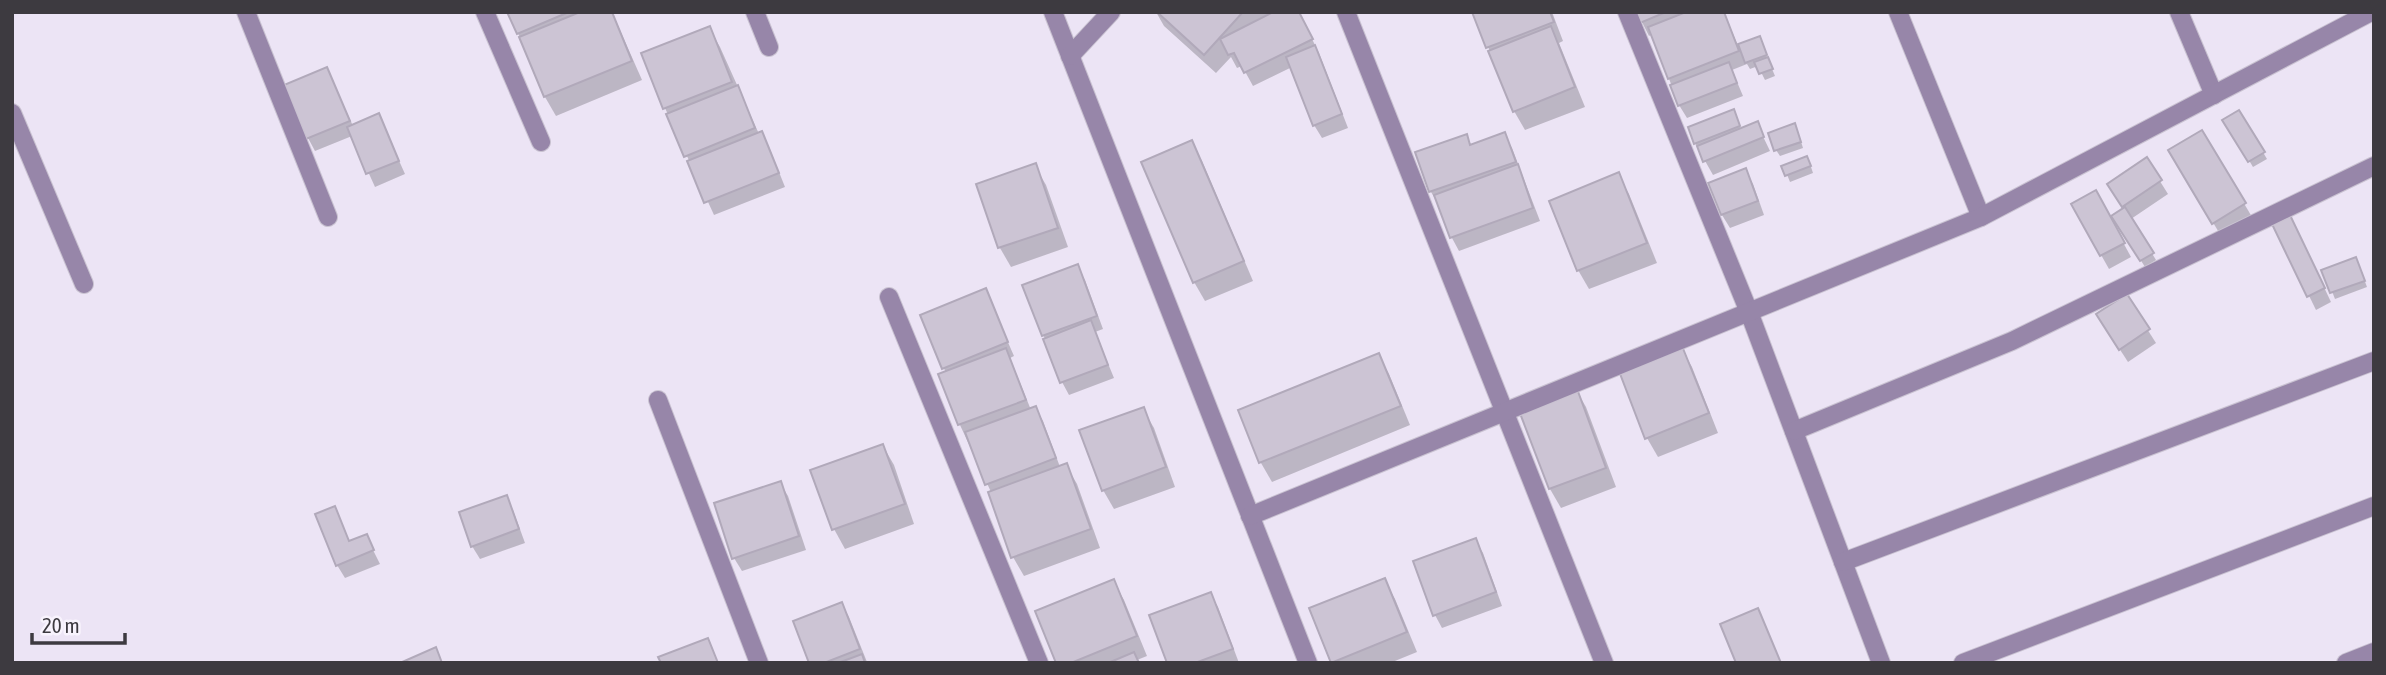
<svg xmlns="http://www.w3.org/2000/svg" width="2386" height="675" viewBox="0 0 2386 675" font-family="'Asap Condensed',sans-serif">
<style>
.shadow{fill:#0003}
.building{fill:#ccc4d4;stroke:#b1a9ba;stroke-width:2}
.lines{fill:none;stroke-linecap:round;stroke-linejoin:round}
.minor-casing{stroke:#c9c2d1;stroke-width:20}
.minor{stroke:#9786a9;stroke-width:18}
</style>
<rect width="100%" height="100%" fill="#ece4f5"/>
<g class="shadow">
<path d="M 509,12 L 612,12 L 642,80 L 556,116 L 545,97 Z"/>
<path d="M 1156,12 L 1271,12 L 1266,18 L 1301,17 L 1319,53 L 1348,128 L 1322,138 L 1314,125 L 1292,67 L 1253,86 L 1242,66 L 1237,68 L 1231,57 L 1216,73 L 1164,26 Z"/>
<path d="M 1474,12 L 1552,12 L 1563,41 L 1559,43 L 1585,107 L 1525,130 L 1514,111 Z"/>
<path d="M 1637,12 L 1724,12 L 1738,46 L 1759,38 L 1775,76 L 1765,80 L 1758,66 L 1750,69 L 1747,64 L 1732,70 L 1743,96 L 1687,118 L 1679,105 L 1652,34 L 1649,36 Z"/>
<path d="M 709,28 L 720,47 L 759,134 L 761,133 L 769,147 L 785,187 L 714,215 L 665,108 Z"/>
<path d="M 327,69 L 353,126 L 379,116 L 405,174 L 375,187 L 352,136 L 315,151 L 308,138 Z"/>
<path d="M 1734,112 L 1741,130 L 1757,124 L 1770,151 L 1713,175 L 1695,143 Z"/>
<path d="M 2239,112 L 2267,159 L 2253,167 L 2225,120 Z"/>
<path d="M 1798,132 L 1803,148 L 1780,156 L 1776,150 Z"/>
<path d="M 2202,132 L 2252,217 L 2221,236 L 2171,151 Z"/>
<path d="M 1504,134 L 1512,148 L 1540,221 L 1459,251 L 1452,238 L 1439,205 L 1431,192 L 1417,153 L 1466,136 L 1472,146 Z"/>
<path d="M 1191,142 L 1202,161 L 1253,281 L 1205,301 L 1194,282 Z"/>
<path d="M 2146,159 L 2168,194 L 2131,219 L 2156,260 L 2145,267 L 2114,217 L 2124,209 L 2117,198 Z"/>
<path d="M 1810,164 L 1813,173 L 1790,182 L 1784,167 Z"/>
<path d="M 1035,166 L 1046,185 L 1068,247 L 1011,267 L 1000,248 L 978,185 Z"/>
<path d="M 1745,170 L 1753,184 L 1764,215 L 1730,228 L 1722,215 Z"/>
<path d="M 1618,175 L 1629,194 L 1657,263 L 1589,289 L 1578,270 Z"/>
<path d="M 2096,193 L 2131,257 L 2109,269 L 2073,205 Z"/>
<path d="M 2273,222 L 2296,228 L 2331,302 L 2316,310 Z"/>
<path d="M 1077,266 L 1085,280 L 1103,329 L 1095,332 L 1114,378 L 1069,395 L 1062,382 L 1024,286 Z"/>
<path d="M 2359,266 L 2367,287 L 2335,299 L 2324,271 Z"/>
<path d="M 985,290 L 1014,356 L 1010,358 L 1031,410 L 1035,408 L 1043,421 L 1060,467 L 1066,465 L 1077,484 L 1100,548 L 1024,576 L 1013,557 L 991,492 L 960,425 L 941,375 L 946,373 L 922,316 Z"/>
<path d="M 2126,296 L 2156,343 L 2128,362 L 2106,328 Z"/>
<path d="M 1681,348 L 1692,367 L 1718,433 L 1658,457 L 1647,438 Z"/>
<path d="M 1378,355 L 1389,374 L 1410,425 L 1272,482 L 1261,463 L 1240,411 Z"/>
<path d="M 1575,388 L 1586,407 L 1616,487 L 1561,508 L 1550,489 L 1520,409 Z"/>
<path d="M 1143,409 L 1154,428 L 1175,487 L 1114,509 L 1103,490 Z"/>
<path d="M 883,446 L 894,465 L 914,524 L 845,549 L 834,529 L 813,471 Z"/>
<path d="M 780,483 L 788,496 L 806,550 L 742,571 L 734,558 Z"/>
<path d="M 506,497 L 513,510 L 525,543 L 480,559 L 472,546 Z"/>
<path d="M 334,508 L 350,542 L 366,536 L 380,564 L 345,578 L 337,565 Z"/>
<path d="M 1475,540 L 1483,553 L 1502,606 L 1442,628 L 1435,615 Z"/>
<path d="M 1384,580 L 1395,599 L 1417,652 L 1390,663 L 1333,663 L 1312,609 Z"/>
<path d="M 1113,581 L 1124,600 L 1147,656 L 1137,660 L 1138,663 L 1058,663 Z"/>
<path d="M 1210,594 L 1218,607 L 1239,663 L 1168,663 Z"/>
<path d="M 842,604 L 849,617 L 867,662 L 810,663 Z"/>
</g>
<g class="building">
<path d="M 507,12 L 569,12 L 517,34 Z"/>
<path d="M 580,12 L 612,12 L 632,61 L 544,97 L 519,37 Z"/>
<path d="M 1157,12 L 1243,12 L 1204,55 Z"/>
<path d="M 1273,12 L 1299,12 L 1313,39 L 1244,73 L 1234,53 L 1228,55 L 1220,39 Z"/>
<path d="M 1472,12 L 1550,12 L 1554,22 L 1486,48 Z"/>
<path d="M 1635,12 L 1666,12 L 1640,23 Z"/>
<path d="M 1686,12 L 1724,12 L 1739,51 L 1668,79 L 1648,27 Z"/>
<path d="M 710,26 L 732,82 L 663,109 L 641,53 Z"/>
<path d="M 1551,26 L 1575,87 L 1513,112 L 1488,51 Z"/>
<path d="M 1760,36 L 1767,55 L 1745,63 L 1738,44 Z"/>
<path d="M 1315,45 L 1342,114 L 1313,126 L 1286,57 Z"/>
<path d="M 1768,57 L 1773,69 L 1759,74 L 1754,62 Z"/>
<path d="M 1729,62 L 1737,83 L 1678,106 L 1670,85 Z"/>
<path d="M 327,67 L 350,121 L 306,139 L 284,85 Z"/>
<path d="M 738,85 L 755,128 L 684,157 L 666,114 Z"/>
<path d="M 1734,109 L 1740,126 L 1694,144 L 1688,127 Z"/>
<path d="M 2239,110 L 2265,152 L 2248,162 L 2222,120 Z"/>
<path d="M 379,113 L 399,161 L 366,174 L 347,127 Z"/>
<path d="M 1758,121 L 1764,137 L 1703,162 L 1697,146 Z"/>
<path d="M 1795,123 L 1801,142 L 1774,151 L 1768,133 Z"/>
<path d="M 2202,130 L 2246,203 L 2212,224 L 2168,150 Z"/>
<path d="M 762,131 L 779,173 L 704,203 L 687,161 Z"/>
<path d="M 1505,132 L 1516,162 L 1429,192 L 1415,152 L 1467,134 L 1470,145 Z"/>
<path d="M 1192,140 L 1244,261 L 1193,283 L 1141,162 Z"/>
<path d="M 1807,156 L 1811,166 L 1785,176 L 1781,166 Z"/>
<path d="M 2147,157 L 2162,180 L 2122,207 L 2107,184 Z"/>
<path d="M 1036,163 L 1058,228 L 998,248 L 976,184 Z"/>
<path d="M 1518,164 L 1533,208 L 1450,238 L 1434,195 Z"/>
<path d="M 1746,168 L 1758,201 L 1721,215 L 1708,183 Z"/>
<path d="M 1619,172 L 1647,243 L 1577,271 L 1549,201 Z"/>
<path d="M 2096,190 L 2125,243 L 2100,256 L 2071,204 Z"/>
<path d="M 2125,207 L 2154,253 L 2140,261 L 2111,216 Z"/>
<path d="M 2289,213 L 2325,288 L 2307,297 L 2271,222 Z"/>
<path d="M 2356,257 L 2365,281 L 2330,293 L 2321,270 Z"/>
<path d="M 1078,264 L 1097,316 L 1042,336 L 1022,285 Z"/>
<path d="M 986,288 L 1008,342 L 942,369 L 920,315 Z"/>
<path d="M 2127,294 L 2150,329 L 2119,350 L 2096,314 Z"/>
<path d="M 1091,320 L 1108,365 L 1060,383 L 1043,339 Z"/>
<path d="M 1682,346 L 1709,413 L 1645,439 L 1619,371 Z"/>
<path d="M 1006,348 L 1026,400 L 958,425 L 938,374 Z"/>
<path d="M 1379,353 L 1401,406 L 1259,463 L 1238,410 Z"/>
<path d="M 1576,386 L 1606,468 L 1549,489 L 1518,408 Z"/>
<path d="M 1036,406 L 1056,458 L 985,485 L 965,432 Z"/>
<path d="M 1144,407 L 1166,467 L 1102,491 L 1079,430 Z"/>
<path d="M 883,444 L 905,504 L 832,530 L 810,470 Z"/>
<path d="M 1067,463 L 1091,529 L 1011,558 L 988,492 Z"/>
<path d="M 781,481 L 799,536 L 732,559 L 714,503 Z"/>
<path d="M 507,495 L 519,529 L 471,547 L 459,512 Z"/>
<path d="M 335,506 L 349,541 L 367,534 L 374,550 L 336,566 L 315,514 Z"/>
<path d="M 1476,538 L 1496,592 L 1433,616 L 1413,561 Z"/>
<path d="M 1385,578 L 1407,632 L 1331,663 L 1309,608 Z"/>
<path d="M 1114,579 L 1137,636 L 1071,663 L 1056,663 L 1035,611 Z"/>
<path d="M 1211,592 L 1233,649 L 1195,663 L 1167,663 L 1149,615 Z"/>
<path d="M 842,602 L 860,649 L 824,663 L 809,663 L 793,621 Z"/>
<path d="M 1758,608 L 1781,663 L 1736,663 L 1720,624 Z"/>
<path d="M 708,638 L 718,663 L 661,663 L 658,657 Z"/>
<path d="M 436,647 L 442,663 L 400,663 Z"/>
<path d="M 1134,652 L 1139,663 L 1108,663 Z"/>
<path d="M 862,654 L 865,663 L 838,663 Z"/>
</g>
<g class="lines">
<g class="minor-casing">
<g id="minor">
<path d="M 246,12 L 328,217"/>
<path d="M 485,12 L 541,142"/>
<path d="M 755,12 L 769,47"/>
<path d="M 1053,12 L 1308,663"/>
<path d="M 1346,12 L 1604,663"/>
<path d="M 1627,12 L 1749,312 L 1881,663"/>
<path d="M 1898,12 L 1981,217"/>
<path d="M 2179,12 L 2214,95"/>
<path d="M 1070,56 L 1111,12"/>
<path d="M 12,113 L 84,284"/>
<path d="M 889,297 L 1039,663"/>
<path d="M 658,400 L 759,663"/>
<path d="M 1794,431 L 2012,341 L 2374,166"/>
<path d="M 1250,516 L 1981,217 L 2371,12"/>
<path d="M 1843,562 L 2374,361"/>
<path d="M 1963,663 L 2374,506"/>
<path d="M 2346,663 L 2374,652"/>
</g>
</g>
<use href="#minor" class="minor"/>
</g>
<rect width="2386" height="675" fill="none" stroke="#3d3a40" stroke-width="28"/>
<path d="M32 633v10h93v-10" fill="none" stroke="#3d3a40" stroke-width="3.5"/>
<text x="42" y="633" font-size="21" fill="#3d3a40" stroke="#f8f3fd" stroke-width="5" paint-order="stroke">20 m</text>
</svg>
